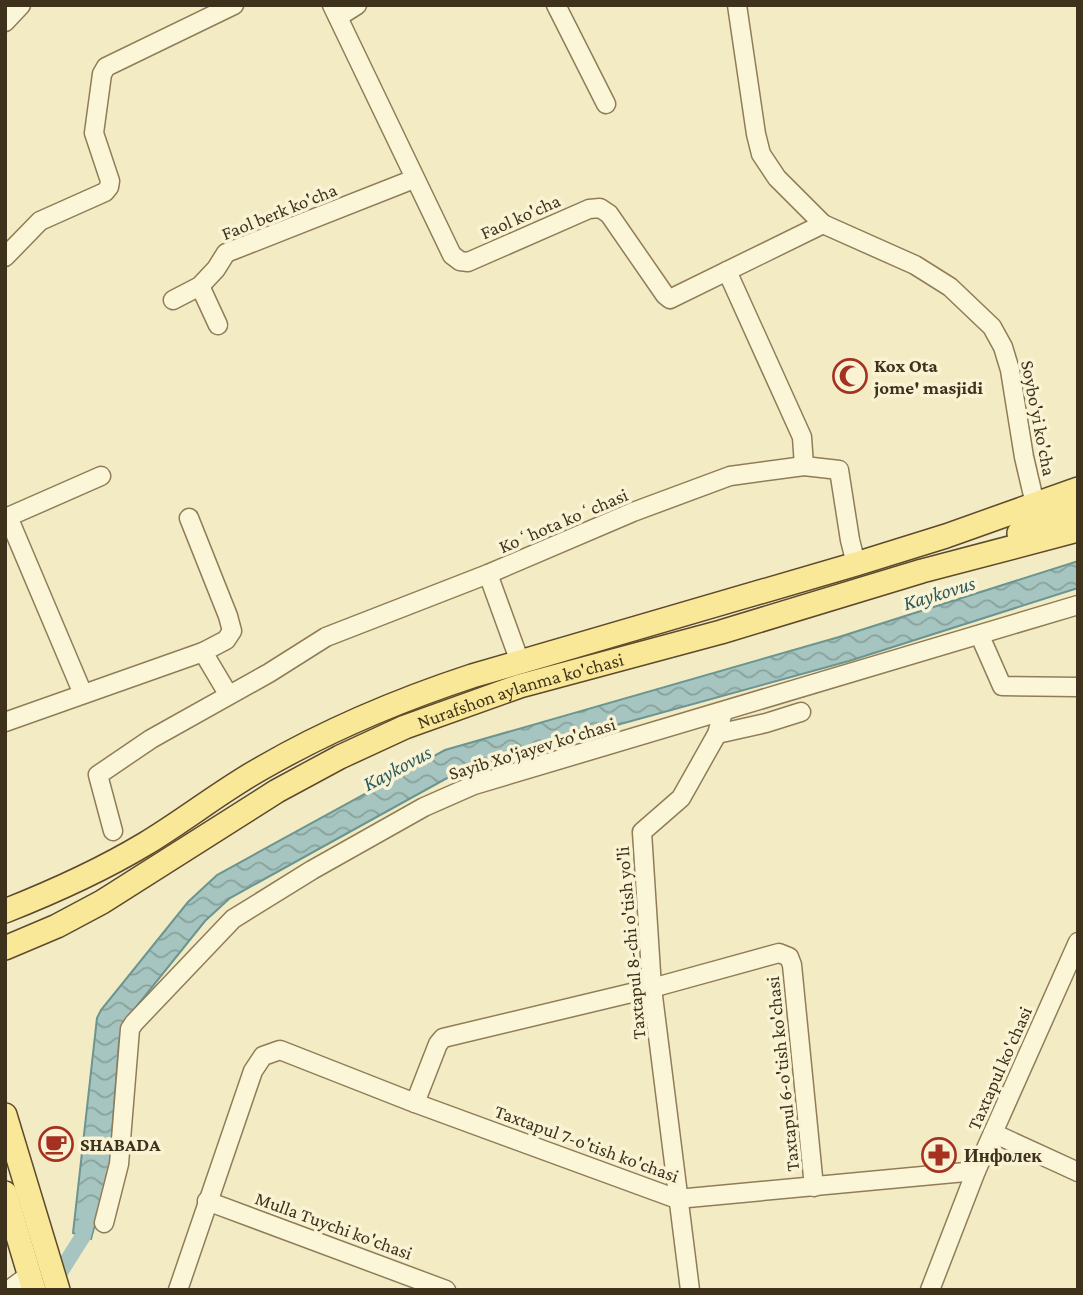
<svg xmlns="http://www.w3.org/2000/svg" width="1083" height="1295" viewBox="0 0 1083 1295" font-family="'Crimson Pro',serif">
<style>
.water{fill:url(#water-waves);stroke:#6b9590;stroke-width:2}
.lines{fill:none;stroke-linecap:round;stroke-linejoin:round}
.canal{stroke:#a6c5c0;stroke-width:16}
.minor-casing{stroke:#907d58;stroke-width:21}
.major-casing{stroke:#5d4a2c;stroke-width:26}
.minor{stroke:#fcf6d8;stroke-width:18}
.major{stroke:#f9e898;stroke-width:23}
.labels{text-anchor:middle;stroke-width:7;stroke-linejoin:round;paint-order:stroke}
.street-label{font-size:19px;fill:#3e321d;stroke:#f9f3d4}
.poi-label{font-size:19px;font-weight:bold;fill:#3e321d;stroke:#f9f3d4;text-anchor:start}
.water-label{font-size:21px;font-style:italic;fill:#2b5b5f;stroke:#f9f3d4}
</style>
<defs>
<pattern id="water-waves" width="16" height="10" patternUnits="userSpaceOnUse" patternTransform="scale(1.75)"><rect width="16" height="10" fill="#a6c5c0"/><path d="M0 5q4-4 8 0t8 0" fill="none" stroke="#89a19b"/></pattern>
</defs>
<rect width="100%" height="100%" fill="#f3ebc4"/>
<path class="water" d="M 1078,561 L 1078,588 L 849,661 L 526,750 L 458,772 L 230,898 L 205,921 L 124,1022 L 119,1042 L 109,1173 L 91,1239 L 73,1233 L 97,1018 L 101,1010 L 188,902 L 217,875 L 445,750 L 839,637 Z"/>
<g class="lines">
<path class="canal" d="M 52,1285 L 83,1236 L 88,1216"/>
<g class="minor-casing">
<g id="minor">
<path d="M 332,5 L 452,255 L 460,261 L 468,262 L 589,209 L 600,208 L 609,214 L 665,295 L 670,299 L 823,224"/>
<path d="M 556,5 L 606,104"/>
<path d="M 737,5 L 756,134 L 761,154 L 777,178 L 823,224 L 915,265 L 950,287 L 992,327 L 1003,347 L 1010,370 L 1024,457 L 1035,504"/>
<path d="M 338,17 L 357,5"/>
<path d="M 5,22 L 21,5"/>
<path d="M 5,257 L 40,221 L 105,192 L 109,187 L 110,181 L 94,133 L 102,74 L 106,67 L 234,5"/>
<path d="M 727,271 L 802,437 L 804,466"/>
<path d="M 200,286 L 218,325"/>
<path d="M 173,300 L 200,286 L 216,269 L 226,253 L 414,179"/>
<path d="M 189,518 L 228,616 L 232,631 L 226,640 L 203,652 L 228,694"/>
<path d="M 488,574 L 520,662"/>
<path d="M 980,636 L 1002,686 L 1078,687"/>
<path d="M 83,694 L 9,519 L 10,516 L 101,476"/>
<path d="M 5,722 L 203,652"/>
<path d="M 717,734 L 766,723 L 801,712"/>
<path d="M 113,831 L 98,775 L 151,739 L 269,673 L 326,637 L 488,574 L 633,512 L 730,476 L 804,466 L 839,470 L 850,540 L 856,564"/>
<path d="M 415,1103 L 438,1044 L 443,1038 L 652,988 L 779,953 L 789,957 L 792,965 L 814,1187"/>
<path d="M 993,1133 L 1078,1172"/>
<path d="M 207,1201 L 446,1290"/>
<path d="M 104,1223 L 119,1164 L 130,1029 L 134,1023 L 233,919 L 312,870 L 424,807 L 474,785 L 1078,605"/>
<path d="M 9,1290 L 29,1275"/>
<path d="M 178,1290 L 253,1071 L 263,1056 L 280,1050 L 415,1103 L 677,1199 L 976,1171"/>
<path d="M 690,1290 L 652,988 L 642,832 L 681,798 L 717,734 L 723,712"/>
<path d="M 930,1290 L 976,1171 L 1078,942"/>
</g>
</g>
<g class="major-casing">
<g id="major">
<path d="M 1019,533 L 1078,510"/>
<path d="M 5,911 C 53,892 100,871 145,844 C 185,820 221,791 262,768 C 328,730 399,700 472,676 L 856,564 L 946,536 L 1078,489"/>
<path id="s1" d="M 5,948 L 57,926 L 102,902 L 277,791 L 340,757 L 405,727 L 520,686 L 721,632 L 922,571 L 1078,530"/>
<path d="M 5,1115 L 58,1290"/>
<path d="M 5,1193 L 34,1290"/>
</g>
</g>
<use href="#minor" class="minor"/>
<use href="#major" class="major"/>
</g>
<defs>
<g id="mosque-ring" transform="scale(1.75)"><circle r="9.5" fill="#f9f3d4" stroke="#a53221" stroke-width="1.5"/><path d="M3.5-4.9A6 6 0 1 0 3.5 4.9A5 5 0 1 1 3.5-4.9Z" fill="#a53221"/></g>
<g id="cafe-ring" transform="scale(1.75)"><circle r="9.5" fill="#f9f3d4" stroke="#a53221" stroke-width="1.5"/><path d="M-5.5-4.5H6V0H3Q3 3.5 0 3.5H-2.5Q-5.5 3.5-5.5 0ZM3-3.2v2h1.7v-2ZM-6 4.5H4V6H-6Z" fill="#a53221"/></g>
<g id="pharmacy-ring" transform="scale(1.75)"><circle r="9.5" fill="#f9f3d4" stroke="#a53221" stroke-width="1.5"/><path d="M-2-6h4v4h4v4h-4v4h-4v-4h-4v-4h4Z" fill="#a53221"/></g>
</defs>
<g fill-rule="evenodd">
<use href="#mosque-ring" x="850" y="376"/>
<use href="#cafe-ring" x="56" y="1144"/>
<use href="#pharmacy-ring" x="939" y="1155"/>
</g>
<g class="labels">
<g class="street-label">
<text transform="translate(279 211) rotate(-22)" y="7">Faol berk ko'cha</text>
<text transform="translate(520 216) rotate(-24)" y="7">Faol ko'cha</text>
<text transform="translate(1039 418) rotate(79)" y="7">Soybo'yi ko'cha</text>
<text transform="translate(563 520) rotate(-23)" y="7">Koʻhota koʻchasi</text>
<text dy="7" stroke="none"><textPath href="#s1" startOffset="579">Nurafshon aylanma ko'chasi</textPath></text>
<text transform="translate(532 748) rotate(-17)" y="7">Sayib Xo'jayev ko'chasi</text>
<text transform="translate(630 943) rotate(-95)" y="7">Taxtapul 8-chi o'tish yo'li</text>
<text transform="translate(999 1068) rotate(-66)" y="7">Taxtapul ko'chasi</text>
<text transform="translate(782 1074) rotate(-96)" y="7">Taxtapul 6-o'tish ko'chasi</text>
<text transform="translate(587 1143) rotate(20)" y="7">Taxtapul 7-o'tish ko'chasi</text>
<text transform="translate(334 1225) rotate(20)" y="7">Mulla Tuychi ko'chasi</text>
</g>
<g class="poi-label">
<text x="874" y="372">Kox Ota<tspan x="874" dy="22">jome' masjidi</tspan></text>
<text x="80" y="1151">SHABADA</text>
<text x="964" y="1162">Инфолек</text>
</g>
<g class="water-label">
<text transform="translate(939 593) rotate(-17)" y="7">Kaykovus</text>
<text transform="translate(397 768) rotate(-28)" y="7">Kaykovus</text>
</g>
</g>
<rect width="1083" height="1295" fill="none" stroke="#3e321d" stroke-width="14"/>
</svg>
